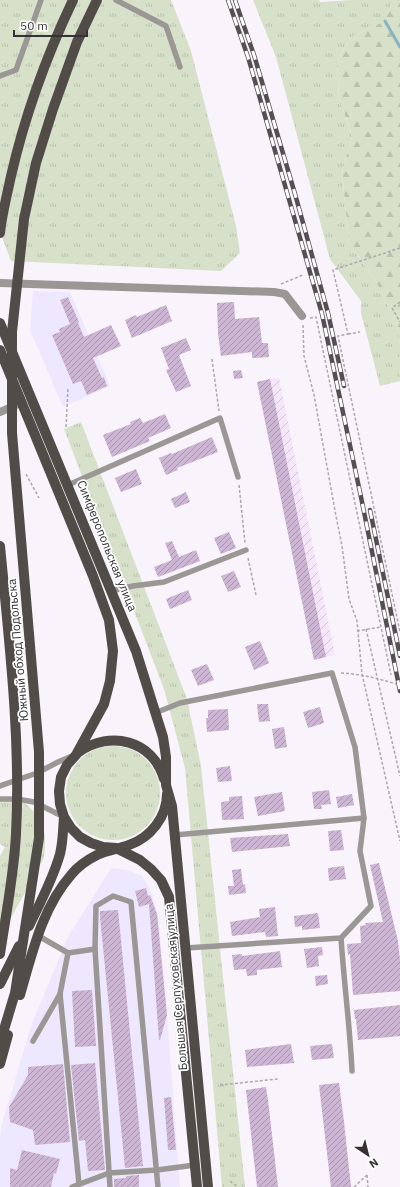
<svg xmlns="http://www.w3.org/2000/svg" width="400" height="1187" viewBox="0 0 400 1187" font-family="'IBM Plex Sans',sans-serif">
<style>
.commercial{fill:#ede8fe}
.industrial{fill:url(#industrial-furrows)}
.grass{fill:url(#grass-tufts)}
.forest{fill:url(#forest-firs)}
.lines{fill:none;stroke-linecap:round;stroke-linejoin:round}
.stream{stroke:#88b3c2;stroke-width:3}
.building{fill:url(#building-hatch)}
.path{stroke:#aca8ae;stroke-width:1.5;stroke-dasharray:3 2;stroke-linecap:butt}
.lane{stroke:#9b9795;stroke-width:5.5}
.street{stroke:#9b9795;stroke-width:8}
.primary{stroke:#514c48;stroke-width:10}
.rail-casing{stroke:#535054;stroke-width:4.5}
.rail{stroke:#fff;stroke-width:3;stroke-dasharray:9;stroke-linecap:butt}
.labels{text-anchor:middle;stroke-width:3.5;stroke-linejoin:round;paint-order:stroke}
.street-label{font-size:12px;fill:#343235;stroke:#fff}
</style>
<defs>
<pattern id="industrial-furrows" width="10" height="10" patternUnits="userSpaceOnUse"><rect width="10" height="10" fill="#f5e6f9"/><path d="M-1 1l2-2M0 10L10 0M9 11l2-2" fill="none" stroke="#d3c6d6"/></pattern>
<pattern id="grass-tufts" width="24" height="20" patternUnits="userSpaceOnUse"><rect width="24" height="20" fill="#d7e1ca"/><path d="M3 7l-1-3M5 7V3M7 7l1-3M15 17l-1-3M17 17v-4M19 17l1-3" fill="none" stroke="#b9c2ae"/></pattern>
<pattern id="forest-firs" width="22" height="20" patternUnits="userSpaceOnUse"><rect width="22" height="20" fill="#d7e1ca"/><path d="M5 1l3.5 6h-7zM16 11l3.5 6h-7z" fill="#b9c2ae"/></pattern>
<pattern id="building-hatch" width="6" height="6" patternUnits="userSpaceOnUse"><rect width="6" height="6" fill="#cdb5d4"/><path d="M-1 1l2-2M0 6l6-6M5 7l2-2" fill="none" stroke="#a794ad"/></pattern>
</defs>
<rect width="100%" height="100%" fill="#f9f3fb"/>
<g class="commercial">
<path d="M 33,291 L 70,292 L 110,386 L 63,407 L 30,330 Z"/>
<path d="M 111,868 L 127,870 L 142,876 L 149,887 L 158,914 L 167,1016 L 180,1187 L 0,1187 L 0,1137 L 2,1124 L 31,1026 L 68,937 Z"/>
</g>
<path class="industrial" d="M 279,378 L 335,655 L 314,660 L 257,382 Z"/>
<g class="grass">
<path d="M 0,0 L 171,0 L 191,51 L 236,226 L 240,253 L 221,271 L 11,261 L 0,232 Z"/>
<path d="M 253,0 L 319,0 L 320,2 L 351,0 L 393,0 L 385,21 L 350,38 L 337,62 L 339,97 L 352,137 L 342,172 L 349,243 L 376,281 L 397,324 L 400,345 L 400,381 L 380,386 L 361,313 L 361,301 L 330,259 L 276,57 Z"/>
<path d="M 81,422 L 187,699 L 201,766 L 245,1187 L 222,1187 L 185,768 L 164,689 L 64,429 Z"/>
<circle cx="113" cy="793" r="47"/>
<path d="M 11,801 C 15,801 20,801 24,803 C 26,804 29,807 31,809 C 47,822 46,840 44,858 L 0,938 L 0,856 L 5,847 L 0,844 L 0,802 Z"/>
</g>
<path class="forest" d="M 393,0 L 400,0 L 400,345 L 397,324 L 376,281 L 349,243 L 342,172 L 352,137 L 339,97 L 337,62 L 350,38 L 385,21 Z"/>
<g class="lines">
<path class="stream" d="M 385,21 L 400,47"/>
</g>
<g class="building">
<path d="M 68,297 L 79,322 L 78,323 L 84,337 L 111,325 L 121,346 L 93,358 L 102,378 L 104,377 L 107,386 L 87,395 L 81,381 L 73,384 L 52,335 L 60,332 L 59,329 L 70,324 L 60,300 Z"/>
<path d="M 234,302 L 235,319 L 259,317 L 262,343 L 268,343 L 269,357 L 252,358 L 252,352 L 221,356 L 218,333 L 217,303 Z"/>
<path d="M 166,305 L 172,321 L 132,338 L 125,320 L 136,315 L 137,317 Z"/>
<path d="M 186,338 L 191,350 L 179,355 L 191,386 L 176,392 L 166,370 L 169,369 L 161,348 Z"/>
<path d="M 241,370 L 243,378 L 234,379 L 233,371 Z"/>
<path d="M 270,379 L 326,657 L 314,660 L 257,382 Z"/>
<path d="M 165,414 L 171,428 L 148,438 L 150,441 L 112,457 L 103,435 L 131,424 L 130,422 L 140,418 L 143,423 Z"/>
<path d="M 212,437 L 218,452 L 177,468 L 178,470 L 166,475 L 159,458 L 171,453 L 172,454 Z"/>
<path d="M 136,469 L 142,484 L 121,492 L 115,478 Z"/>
<path d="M 186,492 L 190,502 L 175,508 L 171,499 Z"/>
<path d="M 229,532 L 236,548 L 221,554 L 214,538 Z"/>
<path d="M 172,541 L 179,557 L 196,550 L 200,561 L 158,577 L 154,567 L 172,560 L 165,543 Z"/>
<path d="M 234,571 L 241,587 L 228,592 L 221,576 Z"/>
<path d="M 188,590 L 192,600 L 170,609 L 166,599 Z"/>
<path d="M 260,641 L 269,663 L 254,670 L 245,647 Z"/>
<path d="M 207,664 L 214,680 L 198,686 L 191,670 Z"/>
<path d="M 257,704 L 268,704 L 270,721 L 259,722 Z"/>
<path d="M 320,707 L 324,723 L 308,728 L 303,712 Z"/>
<path d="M 228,709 L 229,730 L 207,732 L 206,718 L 208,718 L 208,710 Z"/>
<path d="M 284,727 L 287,747 L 275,749 L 272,729 Z"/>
<path d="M 230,766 L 232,781 L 218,782 L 216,768 Z"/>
<path d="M 329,790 L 331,804 L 321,805 L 322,809 L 314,809 L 312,792 Z"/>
<path d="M 282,792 L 285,811 L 258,816 L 254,797 Z"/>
<path d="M 352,794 L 354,805 L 338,808 L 336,797 Z"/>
<path d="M 242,796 L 244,819 L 222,820 L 221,802 L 229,801 L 229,797 Z"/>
<path d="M 341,830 L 344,850 L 330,851 L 328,831 Z"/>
<path d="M 288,834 L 290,846 L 232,852 L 230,838 Z"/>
<path d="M 379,863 L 398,941 L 400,960 L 400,991 L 353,995 L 350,954 L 348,955 L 347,944 L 361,943 L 360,926 L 366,925 L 365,923 L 383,922 L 370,865 Z"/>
<path d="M 344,866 L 346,879 L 329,881 L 328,868 Z"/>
<path d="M 241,869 L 243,885 L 245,884 L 246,893 L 229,895 L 228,886 L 234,886 L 232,870 Z"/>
<path d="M 146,888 L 148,896 L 150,895 L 157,914 L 167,1015 L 160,1040 L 159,1040 L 149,904 L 139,907 L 135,891 Z"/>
<path d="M 275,907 L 278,936 L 266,937 L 265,932 L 232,936 L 230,922 L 260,917 L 259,909 Z"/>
<path d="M 118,910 L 143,1166 L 125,1168 L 100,917 L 100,911 Z"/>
<path d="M 318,913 L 320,928 L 302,930 L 302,926 L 295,927 L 294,916 Z"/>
<path d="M 322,947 L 323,955 L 318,956 L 319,966 L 307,968 L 304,949 Z"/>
<path d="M 280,951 L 282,967 L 257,970 L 257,975 L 247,976 L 246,969 L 234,970 L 232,955 L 242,954 L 242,956 Z"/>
<path d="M 327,975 L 328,984 L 316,986 L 315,976 Z"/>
<path d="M 92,990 L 96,1046 L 75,1047 L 72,991 Z"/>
<path d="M 400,1005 L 400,1036 L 358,1040 L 356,1019 L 355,1019 L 354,1010 Z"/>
<path d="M 291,1044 L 294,1063 L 247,1067 L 245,1050 Z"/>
<path d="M 332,1044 L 334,1058 L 312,1060 L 310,1046 Z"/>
<path d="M 95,1063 L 105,1170 L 88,1171 L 85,1140 L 79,1141 L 71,1065 Z"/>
<path d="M 63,1064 L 70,1142 L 35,1145 L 33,1130 L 10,1122 L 9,1107 L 28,1075 L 28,1067 Z"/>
<path d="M 339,1083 L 344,1122 L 351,1187 L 331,1187 L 319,1085 Z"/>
<path d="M 266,1087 L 268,1100 L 278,1187 L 257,1187 L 246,1090 Z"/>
<path d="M 171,1097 L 176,1150 L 168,1150 L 164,1098 Z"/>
<path d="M 22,1150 L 60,1159 L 56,1174 L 54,1173 L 51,1187 L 10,1187 L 10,1168 L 17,1170 Z"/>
<path d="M 139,1175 L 139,1187 L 114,1187 L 114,1179 L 126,1178 L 126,1176 Z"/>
</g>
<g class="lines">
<g class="path">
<path d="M 400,248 L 333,270 L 348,334 L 338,336 L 400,632"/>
<path d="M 281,284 L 303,275"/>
<path d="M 400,302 L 392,308 L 400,322"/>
<path d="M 310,318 L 316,317 L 391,675"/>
<path d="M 303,325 L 304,356 L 314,395 L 336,516 L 342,546 L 349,599 L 357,621 L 362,674 L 400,841"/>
<path d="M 348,334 L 360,332"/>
<path d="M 212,359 L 219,411"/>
<path d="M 66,427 L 68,388"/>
<path d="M 26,474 L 39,498"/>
<path d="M 239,485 L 245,543"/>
<path d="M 248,558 L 256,595"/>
<path d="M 366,629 L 400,776"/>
<path d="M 357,631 L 381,627"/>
<path d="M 341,673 C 360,674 377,678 396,684"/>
<path d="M 220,1085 L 278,1079"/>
<path d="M 367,1175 L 368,1187"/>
<path d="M 230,1181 L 238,1187"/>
<path d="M 354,1187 L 367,1175"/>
</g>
<g class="lane">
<path d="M 116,0 L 166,26 L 180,67"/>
<path d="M 0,76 L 16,70 L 41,0"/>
<path d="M 68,485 L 220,418 L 238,477"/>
<path d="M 111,591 L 133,586 L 164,582 L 246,550"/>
<path d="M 155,713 L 180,703 L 332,673 L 355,747 L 364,818 L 360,851 L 371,906 L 341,938 L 186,948"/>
<path d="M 0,786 L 37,773 L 58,762 L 72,756"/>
<path d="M 0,799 L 17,799 L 34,802 L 64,817"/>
<path d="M 175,835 L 364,818"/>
<path d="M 37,935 L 68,953 L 95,949 L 110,1187"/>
<path d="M 341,938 C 344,983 350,1027 352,1071"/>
<path d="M 95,949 L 96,906 L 113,896 L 131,902 L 158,1187"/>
<path d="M 68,953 L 60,994 L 79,1184"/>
<path d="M 33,1041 L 60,994"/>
<path d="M 72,1187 L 109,1173 L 157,1170 L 195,1165"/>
</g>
<g class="street">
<path d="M 0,283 L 274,292 L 285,294 L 302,316"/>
<path d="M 0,412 L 16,405"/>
</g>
<g class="primary">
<path d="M 0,233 C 2,214 7,195 11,176 C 25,115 46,57 73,0"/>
<path d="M 0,323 L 136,651 L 163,737 L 166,757 L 166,785 L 172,806 L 208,1187"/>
<path d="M 0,350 L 93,576 L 109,620 L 113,651 L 110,681 L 104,704 L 76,755 L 67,765 L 61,777 L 59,791 L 60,804 L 64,817 L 71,828 L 80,837 L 91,843 L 103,847 L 116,848 L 140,860 L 151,869 L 161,880 L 169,897 L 197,1187"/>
<path d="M 0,546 C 9,640 21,739 16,834 C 14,874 6,914 0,954"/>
<path d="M 79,752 C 110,730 153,740 164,779"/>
<path d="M 29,926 C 40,903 53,879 60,854 C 63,842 63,829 64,817"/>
<path d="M 0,984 L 19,946"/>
<path d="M 20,995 C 32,954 42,908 71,875 C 78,866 87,860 97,855 C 108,850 119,849 129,845 C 150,838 167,817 167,794"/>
<path d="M 0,1043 L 15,993 L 39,838 L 39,752 L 12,433 L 12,332 L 24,219 L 36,163 L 53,109 L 77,42 L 97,0"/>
<path d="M 0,1064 L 8,1035"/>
</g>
<g class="rail-casing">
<g id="rail">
<path d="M 228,0 L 248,57 L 322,314 L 361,497 L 400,691"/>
<path d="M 235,0 L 254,55 L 295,194 L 328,313 L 344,386"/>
<path d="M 370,510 L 400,656"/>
</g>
</g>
<use href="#rail" class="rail"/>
</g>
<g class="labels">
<g class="street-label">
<text transform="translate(107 546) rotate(68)" y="4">Симферопольская улица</text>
<text transform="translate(18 650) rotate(-95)" y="4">Южный обход Подольска</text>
<text transform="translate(176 987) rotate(-95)" y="4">Большая Серпуховская улица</text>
</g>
</g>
<g transform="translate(368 1155) rotate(145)" stroke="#ffffff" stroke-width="3" paint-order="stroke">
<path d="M0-3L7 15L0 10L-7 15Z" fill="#343235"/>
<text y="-6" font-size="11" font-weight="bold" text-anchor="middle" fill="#343235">N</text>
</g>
<path d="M14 30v6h73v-6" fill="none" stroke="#343235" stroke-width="2"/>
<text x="20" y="30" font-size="12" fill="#343235" stroke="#ffffff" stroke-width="3" paint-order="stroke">50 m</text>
</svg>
